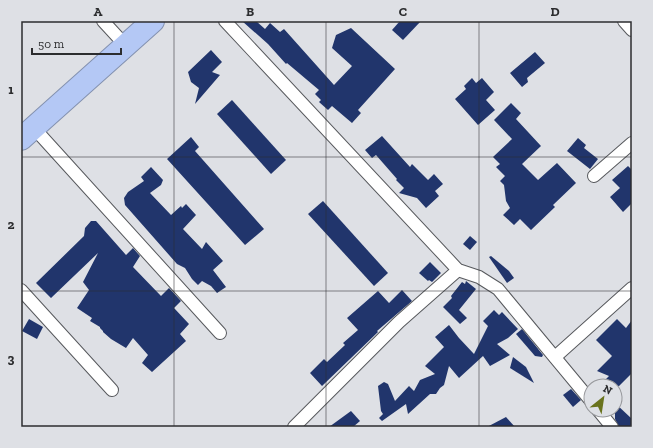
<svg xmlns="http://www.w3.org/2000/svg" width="653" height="448" viewBox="0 0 653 448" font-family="'Zilla Slab',serif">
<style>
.building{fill:#21356c}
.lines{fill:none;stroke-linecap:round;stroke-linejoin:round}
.street-casing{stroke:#57595d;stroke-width:14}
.highway-casing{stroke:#8492b0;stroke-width:24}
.street{stroke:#fff;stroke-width:12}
.highway{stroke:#b4c8f5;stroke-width:22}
.grid{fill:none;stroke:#2c2d2f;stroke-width:1;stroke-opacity:0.55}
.neatline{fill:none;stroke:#2c2d2f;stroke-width:1.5}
.grid-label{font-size:13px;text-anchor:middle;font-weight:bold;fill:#2c2d2f}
</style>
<rect width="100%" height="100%" fill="#dee0e5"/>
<g class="building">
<path d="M 242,21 L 256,21 L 265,29 L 270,23 L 280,32 L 284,29 L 334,85 L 352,66 L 332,48 L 336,35 L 351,28 L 395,69 L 358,110 L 361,113 L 352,123 L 332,106 L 328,110 L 319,102 L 321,100 L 315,94 L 319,90 L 287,63 L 286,64 L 268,44 Z"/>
<path d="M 400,21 L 421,21 L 403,40 L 392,30 Z"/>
<path d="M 211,50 L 222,62 L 212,72 L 220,75 L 195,104 L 199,88 L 191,82 L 188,72 Z"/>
<path d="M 535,52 L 545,63 L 527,78 L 528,82 L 522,87 L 510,73 Z"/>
<path d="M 472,78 L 476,83 L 482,78 L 494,92 L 486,100 L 495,110 L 478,125 L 455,99 L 466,89 L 464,86 Z"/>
<path d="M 232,100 L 286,160 L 271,174 L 217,114 Z"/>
<path d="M 511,103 L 521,113 L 516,119 L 541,146 L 522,164 L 538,180 L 557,163 L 576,183 L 553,205 L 555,207 L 531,230 L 520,219 L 514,225 L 503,215 L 510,208 L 506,201 L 504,185 L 500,181 L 505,176 L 496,167 L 500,164 L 493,157 L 512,139 L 494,120 Z"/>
<path d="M 382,136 L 410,167 L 412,164 L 428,180 L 434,174 L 443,184 L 435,191 L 439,196 L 426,208 L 417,198 L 399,193 L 404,188 L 396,180 L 397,179 L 376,155 L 372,158 L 365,150 Z"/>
<path d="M 191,137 L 199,147 L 195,151 L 264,229 L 245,245 L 167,159 Z"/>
<path d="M 578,138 L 586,145 L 584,148 L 598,159 L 590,169 L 567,151 Z"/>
<path d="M 628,166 L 632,170 L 632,203 L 623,212 L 610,197 L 620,188 L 612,180 Z"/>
<path d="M 151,167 L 163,180 L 161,185 L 150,193 L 171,215 L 181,206 L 182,208 L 186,204 L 196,215 L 183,229 L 202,249 L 206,242 L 223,261 L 213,270 L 226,287 L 217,293 L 211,286 L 202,281 L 198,285 L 192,279 L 185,268 L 177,264 L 125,205 L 124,198 L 128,192 L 144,181 L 141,177 Z"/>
<path d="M 323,201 L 388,273 L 374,286 L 308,214 Z"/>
<path d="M 91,221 L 96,221 L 126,255 L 133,248 L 140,256 L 133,267 L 161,296 L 169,288 L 181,301 L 174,308 L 189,324 L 180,334 L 186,341 L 152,372 L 142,363 L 148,355 L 133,338 L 126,348 L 111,339 L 103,332 L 103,331 L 100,328 L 100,327 L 90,321 L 92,318 L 77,308 L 89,290 L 83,282 L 98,253 L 51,298 L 36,283 L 84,236 L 85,228 Z"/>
<path d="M 470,236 L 477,242 L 470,250 L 463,244 Z"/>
<path d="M 491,256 L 509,271 L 514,278 L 507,283 L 489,257 Z"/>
<path d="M 430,262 L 441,273 L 432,282 L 429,280 L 428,281 L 419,273 Z"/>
<path d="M 466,281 L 476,289 L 459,310 L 467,318 L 460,324 L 443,307 L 452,298 L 451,296 L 462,282 L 465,284 Z"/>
<path d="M 402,290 L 412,301 L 377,331 L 378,332 L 322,386 L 310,373 L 324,359 L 327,362 L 345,345 L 343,343 L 358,330 L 347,318 L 378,291 L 389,303 Z"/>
<path d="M 494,310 L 499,315 L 502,312 L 518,329 L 508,338 L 497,344 L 510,355 L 490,366 L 483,356 L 459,378 L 449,366 L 444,385 L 440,388 L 436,394 L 430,394 L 408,414 L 406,404 L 382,421 L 379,418 L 383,414 L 381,411 L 378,386 L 384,382 L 388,384 L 395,401 L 409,386 L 414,391 L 420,380 L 435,374 L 425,366 L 444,347 L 435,337 L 449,325 L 459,338 L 474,354 L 488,326 L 483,321 Z"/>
<path d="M 29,319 L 43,327 L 37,339 L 22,331 Z"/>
<path d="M 617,319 L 626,328 L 632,320 L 632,373 L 619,386 L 599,386 L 609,376 L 597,371 L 612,356 L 596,340 Z"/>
<path d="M 522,329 L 543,355 L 542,357 L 535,356 L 516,334 Z"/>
<path d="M 513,357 L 526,367 L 534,383 L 510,368 Z"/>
<path d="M 571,389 L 581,400 L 573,407 L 563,395 Z"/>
<path d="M 615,403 L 632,419 L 632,424 L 629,427 L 619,427 L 615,419 Z"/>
<path d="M 351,411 L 360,421 L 353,427 L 329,427 Z"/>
<path d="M 506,417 L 515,427 L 487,427 Z"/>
</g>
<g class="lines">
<g class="street-casing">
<g id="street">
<path d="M 103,21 L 126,46"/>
<path d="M 225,21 L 458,270 L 479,277 L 498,289 L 591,401"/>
<path d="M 624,21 L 632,30"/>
<path d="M 34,128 L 220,333"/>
<path d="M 594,176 L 632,143"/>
<path d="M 21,290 L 112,390"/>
<path d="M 555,357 L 632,288"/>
<path d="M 598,410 L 612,427"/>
<path d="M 294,427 L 399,322 L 458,270"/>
</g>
</g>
<g class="highway-casing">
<path id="highway" d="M 21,139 L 153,21"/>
</g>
<use href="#street" class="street"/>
<use href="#highway" class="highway"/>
</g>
<path class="grid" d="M 174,21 L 174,427M 326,21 L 326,427M 479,21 L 479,427M 21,157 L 632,157M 21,291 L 632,291"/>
<rect width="653" height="448" fill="none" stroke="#dee0e5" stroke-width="44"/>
<g transform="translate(603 398) rotate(30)"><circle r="19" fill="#dee0e5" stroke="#97989c"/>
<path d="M0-3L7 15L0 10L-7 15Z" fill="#69731d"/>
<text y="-6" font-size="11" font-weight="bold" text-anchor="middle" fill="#2c2d2f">N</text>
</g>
<path d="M32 48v6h89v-6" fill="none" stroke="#2c2d2f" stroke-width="2"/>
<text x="38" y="48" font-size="12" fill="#2c2d2f" stroke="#dee0e5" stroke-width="3" paint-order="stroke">50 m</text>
<rect x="22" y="22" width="609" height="404" class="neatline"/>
<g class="grid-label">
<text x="98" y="16">A</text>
<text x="250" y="16">B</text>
<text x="403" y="16">C</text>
<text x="555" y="16">D</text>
<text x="11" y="94">1</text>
<text x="11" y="229">2</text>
<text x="11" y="363">3</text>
</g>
</svg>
